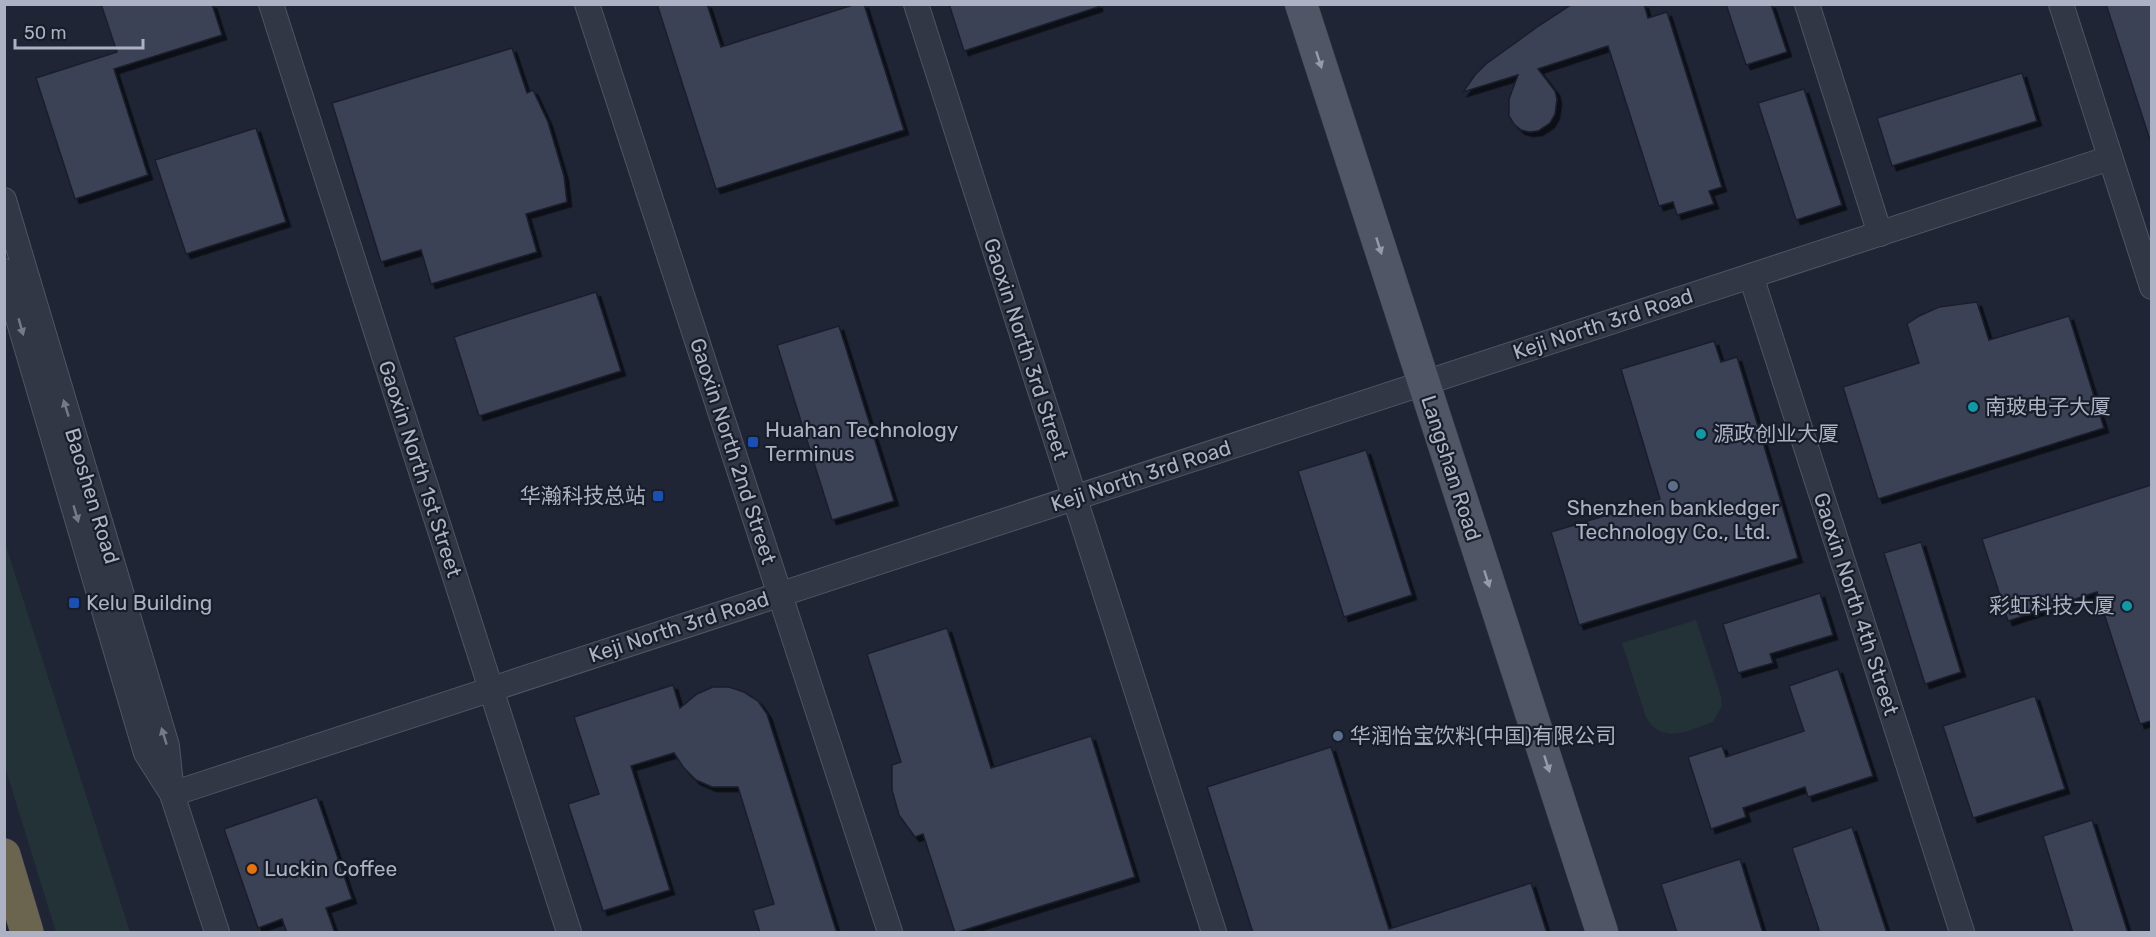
<svg xmlns="http://www.w3.org/2000/svg" width="2156" height="937" viewBox="0 0 2156 937" font-family="Rubik,'Noto Sans SC',sans-serif">
<style>
.green{fill:#223237}
.building{fill:#3b4256;stroke:#1a1e2c;stroke-width:1.5;filter:url(#shadow)}
.lines{fill:none;stroke-linecap:round;stroke-linejoin:round}
.minor-casing{stroke:#505464;stroke-width:26}
.major-casing{stroke:#3c404f;stroke-width:33}
.highway-casing{stroke:#3d4150;stroke-width:34}
.minor{stroke:#323745;stroke-width:24}
.major{stroke:#505666;stroke-width:32}
.highway{stroke:#6b654f;stroke-width:33}
.oneway{fill:#959aac}
.oneway2{fill:#757a8a}
.culture-dot{fill:#0f9aa8;stroke:#181d2a;stroke-width:2}
.transit-dot{fill:#1a4fb4;stroke:#181d2a;stroke-width:2}
.service-dot{fill:#5c6f8a;stroke:#181d2a;stroke-width:2}
.food-dot{fill:#e8710a;stroke:#181d2a;stroke-width:2}
.labels{text-anchor:middle;stroke-width:4.5;stroke-linejoin:round;paint-order:stroke}
.street-label{font-size:21px;fill:#acb1c3;stroke:#181d2a}
.poi-label{font-size:21px;fill:#acb1c3;stroke:#181d2a;text-anchor:start}
</style>
<defs>
<filter id="shadow"><feDropShadow dx="4.5" dy="4.5" stdDeviation="0" flood-color="#0009"/></filter>
</defs>
<rect width="100%" height="100%" fill="#1f2535"/>
<g class="green">
<path d="M 4,543 L 5,543 L 130,932 L 56,932 L 5,767 Z"/>
<path d="M 1696,620 L 1721,696 L 1722,706 L 1713,722 C 1688,730 1663,746 1646,717 L 1622,643 Z"/>
</g>
<g class="building">
<path d="M 101,4 L 212,4 L 222,35 L 114,69 L 148,175 L 75,199 L 36,78 L 117,52 Z"/>
<path d="M 657,4 L 707,4 L 721,47 L 856,4 L 864,4 L 904,130 L 716,189 Z"/>
<path d="M 949,4 L 1098,4 L 1098,7 L 964,51 Z"/>
<path d="M 1572,4 L 1644,4 L 1648,18 L 1667,12 L 1722,187 L 1709,191 L 1714,204 L 1677,215 L 1673,202 L 1659,206 L 1608,46 L 1538,69 L 1555,91 L 1557,99 L 1555,114 L 1550,123 L 1538,131 L 1529,132 L 1521,130 L 1514,124 L 1509,116 L 1509,99 L 1518,75 L 1463,92 L 1475,75 L 1486,64 L 1540,25 Z"/>
<path d="M 1726,4 L 1771,4 L 1787,52 L 1746,65 Z"/>
<path d="M 2106,4 L 2151,4 L 2151,137 L 2149,137 Z"/>
<path d="M 512,48 L 527,93 L 533,90 L 548,122 L 564,176 L 567,202 L 526,214 L 537,252 L 431,284 L 421,250 L 381,262 L 332,103 Z"/>
<path d="M 2022,73 L 2037,121 L 1892,166 L 1877,118 Z"/>
<path d="M 1804,89 L 1842,205 L 1796,220 L 1758,103 Z"/>
<path d="M 256,128 L 286,222 L 186,254 L 155,160 Z"/>
<path d="M 596,292 L 621,371 L 479,416 L 454,337 Z"/>
<path d="M 1977,302 L 1989,340 L 2069,316 L 2104,428 L 1878,499 L 1843,387 L 1919,363 L 1907,324 L 1919,316 L 1939,307 Z"/>
<path d="M 839,326 L 894,501 L 832,520 L 777,345 Z"/>
<path d="M 1714,341 L 1721,362 L 1737,357 L 1798,558 L 1579,625 L 1551,532 L 1660,499 L 1621,369 Z"/>
<path d="M 1366,450 L 1412,595 L 1344,617 L 1298,471 Z"/>
<path d="M 2151,485 L 2151,721 L 2140,724 L 2097,592 L 2008,621 L 1982,539 Z"/>
<path d="M 1921,542 L 1961,672 L 1925,684 L 1884,553 Z"/>
<path d="M 1820,593 L 1833,635 L 1770,654 L 1773,663 L 1738,673 L 1723,624 Z"/>
<path d="M 947,628 L 991,768 L 1091,736 L 1135,877 L 955,933 L 923,834 L 915,837 L 899,815 L 892,790 L 892,765 L 901,762 L 867,654 Z"/>
<path d="M 1838,669 L 1873,776 L 1808,797 L 1805,787 L 1743,808 L 1746,817 L 1711,829 L 1688,757 L 1722,746 L 1726,757 L 1804,731 L 1789,686 Z"/>
<path d="M 673,685 L 680,708 L 697,694 L 713,687 L 729,687 L 744,692 L 758,701 L 767,714 L 837,933 L 760,933 L 753,910 L 774,904 L 738,787 L 712,787 L 696,780 L 684,768 L 674,753 L 631,766 L 670,890 L 603,911 L 568,804 L 599,794 L 574,717 Z"/>
<path d="M 2035,696 L 2065,789 L 1973,818 L 1943,726 Z"/>
<path d="M 1331,747 L 1389,929 L 1531,883 L 1547,933 L 1253,933 L 1207,787 Z"/>
<path d="M 317,797 L 352,899 L 326,908 L 335,933 L 287,933 L 282,919 L 258,928 L 224,829 Z"/>
<path d="M 2092,820 L 2128,933 L 2073,933 L 2043,836 Z"/>
<path d="M 1852,827 L 1887,933 L 1820,933 L 1792,848 Z"/>
<path d="M 1740,859 L 1763,933 L 1677,933 L 1661,884 Z"/>
</g>
<g class="lines">
<g class="minor-casing">
<g id="minor">
<path d="M 271,4 L 569,932"/>
<path d="M 587,4 L 890,932"/>
<path d="M 916,4 L 1214,932"/>
<path d="M 1807,4 L 1880,234"/>
<path d="M 2061,4 L 2152,287"/>
<path d="M 4,200 L 167,746 L 172,794 L 217,932"/>
<path d="M 4,271 L 146,753 L 169,789"/>
<path d="M 1751,276 L 1962,932"/>
<path d="M 172,794 L 2110,158"/>
</g>
</g>
<g class="major-casing">
<path id="major" d="M 1301,4 L 1602,932"/>
</g>
<g class="highway-casing">
<path id="highway" d="M 4,855 L 27,932"/>
</g>
<use href="#minor" class="minor"/>
<use href="#major" class="major"/>
<use href="#highway" class="highway"/>
</g>
<defs><path id="oneway-solid" d="M-6-.8H1V-3.2L6.5 0L1 3.2V.8H-6Z" transform="scale(1.5)"/></defs>
<g class="oneway">
<use href="#oneway-solid" transform="translate(1319 60) rotate(72)"/>
<use href="#oneway-solid" transform="translate(1379 246) rotate(72)"/>
<use href="#oneway-solid" transform="translate(1487 579) rotate(72)"/>
<use href="#oneway-solid" transform="translate(1547 764) rotate(72)"/>
</g>
<g class="oneway2">
<use href="#oneway-solid" transform="translate(21 327) rotate(74)"/>
<use href="#oneway-solid" transform="translate(66 408) rotate(-107)"/>
<use href="#oneway-solid" transform="translate(76 514) rotate(74)"/>
<use href="#oneway-solid" transform="translate(164 736) rotate(-107)"/>
</g>
<g class="culture-dot">
<circle cx="1973" cy="407" r="6"/>
<circle cx="1701" cy="434" r="6"/>
<circle cx="2127" cy="606" r="6"/>
</g>
<g class="transit-dot">
<rect x="747" y="436" width="12" height="12" rx="3"/>
<rect x="652" y="490" width="12" height="12" rx="3"/>
<rect x="68" y="597" width="12" height="12" rx="3"/>
</g>
<g class="service-dot">
<circle cx="1673" cy="486" r="6"/>
<circle cx="1338" cy="736" r="6"/>
</g>
<circle class="food-dot" cx="252" cy="869" r="6"/>
<g class="labels">
<g class="street-label">
<text transform="translate(1603 324) rotate(-18)" y="7">Keji North 3rd Road</text>
<text transform="translate(1026 349) rotate(72)" y="7">Gaoxin North 3rd Street</text>
<text transform="translate(733 451) rotate(72)" y="7">Gaoxin North 2nd Street</text>
<text transform="translate(1451 468) rotate(72)" y="7">Langshan Road</text>
<text transform="translate(420 469) rotate(72)" y="7">Gaoxin North 1st Street</text>
<text transform="translate(1141 476) rotate(-18)" y="7">Keji North 3rd Road</text>
<text transform="translate(92 496) rotate(73)" y="7">Baoshen Road</text>
<text transform="translate(1856 604) rotate(72)" y="7">Gaoxin North 4th Street</text>
<text transform="translate(679 627) rotate(-18)" y="7">Keji North 3rd Road</text>
</g>
<g class="poi-label">
<text x="1985" y="414">南玻电子大厦</text>
<text x="765" y="437">Huahan Technology<tspan x="765" dy="24">Terminus</tspan></text>
<text x="1713" y="441">源政创业大厦</text>
<text x="646" y="503" text-anchor="end">华瀚科技总站</text>
<text x="1673" y="515" text-anchor="middle">Shenzhen bankledger<tspan x="1673" dy="24">Technology Co., Ltd.</tspan></text>
<text x="86" y="610">Kelu Building</text>
<text x="2115" y="613" text-anchor="end">彩虹科技大厦</text>
<text x="1350" y="743">华润怡宝饮料(中国)有限公司</text>
<text x="264" y="876">Luckin Coffee</text>
</g>
</g>
<rect width="2156" height="937" fill="none" stroke="#acb1c3" stroke-width="12"/>
<path d="M15 39v9h128v-9" fill="none" stroke="#acb1c3" stroke-width="3"/>
<text x="24" y="39" font-size="18" fill="#acb1c3" stroke="#181d2a" stroke-width="4.5" paint-order="stroke">50 m</text>
</svg>
